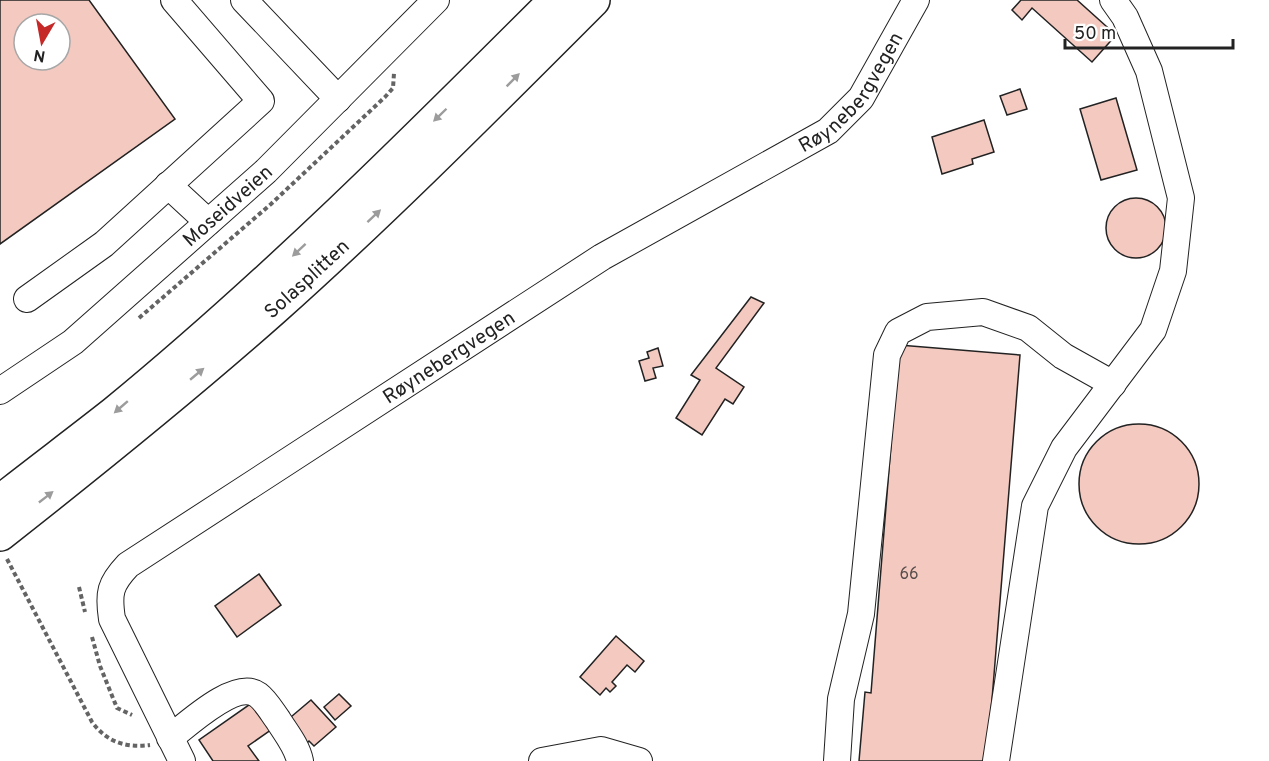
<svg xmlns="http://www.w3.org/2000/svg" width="1269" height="761" viewBox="0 0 1269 761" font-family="Overpass,sans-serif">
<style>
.building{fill:#f3c9c0;stroke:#222;stroke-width:1.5;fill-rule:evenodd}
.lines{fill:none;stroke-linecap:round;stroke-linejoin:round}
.minor-casing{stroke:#222;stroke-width:28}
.highway-casing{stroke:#222;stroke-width:36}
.path{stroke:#646464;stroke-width:4;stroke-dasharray:4.5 3;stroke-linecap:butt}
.minor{stroke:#fff;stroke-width:26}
.highway{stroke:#fff;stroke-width:33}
.oneway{fill:#9c9c9c}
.labels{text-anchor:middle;stroke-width:4.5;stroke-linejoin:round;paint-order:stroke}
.number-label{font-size:16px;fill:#564c4a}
.street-label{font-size:20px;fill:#222;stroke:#fff}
</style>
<rect width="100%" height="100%" fill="#fff"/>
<g class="building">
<path d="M 0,0 L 89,0 L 175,119 L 0,244 ZM 24,24 L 60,24 L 60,60 L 24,60 Z"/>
<path d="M 1021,0 L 1077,0 L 1116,35 L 1092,62 L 1032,8 L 1022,20 L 1012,10 Z"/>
<path d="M 1020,89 L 1027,109 L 1007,115 L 1000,96 Z"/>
<path d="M 1116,98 L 1137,170 L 1101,180 L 1080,109 Z"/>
<path d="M 984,120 L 994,152 L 972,159 L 973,164 L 942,174 L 932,137 Z"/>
<circle cx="1136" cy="228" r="30"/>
<path d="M 751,297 L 764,303 L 716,368 L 744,387 L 733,404 L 725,399 L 702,435 L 676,418 L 700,380 L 691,375 Z"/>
<path d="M 899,345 L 1020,355 L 987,761 L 859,761 L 865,692 L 871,693 Z"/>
<path d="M 658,348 L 663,366 L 653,368 L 656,378 L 645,381 L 639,361 L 649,358 L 647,352 Z"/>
<circle cx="1139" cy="484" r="60"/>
<path d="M 259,574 L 281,605 L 237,637 L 215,606 Z"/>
<path d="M 616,636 L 644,661 L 635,672 L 627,665 L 612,682 L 616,686 L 610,692 L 606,688 L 600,695 L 580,677 Z"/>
<path d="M 339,694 L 351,706 L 335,720 L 324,707 Z"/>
<path d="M 256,700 L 275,727 L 248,746 L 259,761 L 213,761 L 199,740 Z"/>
<path d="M 311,700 L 336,727 L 314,746 L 309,741 L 305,745 L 285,722 Z"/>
</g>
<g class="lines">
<g class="minor-casing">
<g id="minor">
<path d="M 244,0 L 338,99"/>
<path d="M 168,185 L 208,222"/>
<path d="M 27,299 L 104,244 L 261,101 L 174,0"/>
<path id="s1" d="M 0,391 L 73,342 L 266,171 L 436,0"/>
<path d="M 170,738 C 188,724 236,679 258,695 C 266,701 272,712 278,720 C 286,733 297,746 300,761"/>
<path id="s2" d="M 182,761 L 112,619 C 108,593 110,584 128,565 L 602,257 L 828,131 L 861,98 L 916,0"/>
<path d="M 542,761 L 601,750 L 639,761"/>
<path d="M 837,761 L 841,699 L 861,614 L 887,355 L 898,332 L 927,317 L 983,312 L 1028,328 L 1063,356 L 1113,384"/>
<path d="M 996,761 L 1035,506 L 1064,448 L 1153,330 L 1173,271 L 1181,198 L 1149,71 L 1125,17 L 1113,0"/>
</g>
</g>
<g class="highway-casing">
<g id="highway">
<path d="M 0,502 C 38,472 77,443 115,413 C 271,285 414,142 556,0"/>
<path id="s3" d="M 0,534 C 93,461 185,387 273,309 C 384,210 488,105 593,0"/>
</g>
</g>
<g class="path">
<path d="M 139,318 L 271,204 L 385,97 L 393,88 L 394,73"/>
<path d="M 7,559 L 92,722 C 107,742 125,748 150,745"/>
<path d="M 79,587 L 85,612"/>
<path d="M 92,637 L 100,666 L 117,708 L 132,715"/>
</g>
<use href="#minor" class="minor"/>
<use href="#highway" class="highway"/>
</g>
<defs><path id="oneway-solid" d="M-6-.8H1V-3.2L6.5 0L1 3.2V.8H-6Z" transform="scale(1.5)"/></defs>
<g class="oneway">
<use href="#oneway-solid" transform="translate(513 80) rotate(-45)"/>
<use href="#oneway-solid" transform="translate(440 115) rotate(136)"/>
<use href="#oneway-solid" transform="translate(374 216) rotate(-43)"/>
<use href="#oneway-solid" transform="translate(299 250) rotate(137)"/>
<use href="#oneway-solid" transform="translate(197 374) rotate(-40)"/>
<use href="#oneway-solid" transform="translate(121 407) rotate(139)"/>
<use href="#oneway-solid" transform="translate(46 497) rotate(-38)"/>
</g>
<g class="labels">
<g class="number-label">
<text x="909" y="579">66</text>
</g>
<g class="street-label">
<text dy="7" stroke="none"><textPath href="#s2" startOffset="1086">Røynebergvegen</textPath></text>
<text dy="7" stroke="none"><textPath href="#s1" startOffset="294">Moseidveien</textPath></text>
<text dy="7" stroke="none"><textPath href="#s3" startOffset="399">Solasplitten</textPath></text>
<text dy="7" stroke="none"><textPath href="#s2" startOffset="600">Røynebergvegen</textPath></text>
</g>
</g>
<g transform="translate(42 42) rotate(190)"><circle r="28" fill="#ffffff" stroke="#a7a7a7" stroke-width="1.5"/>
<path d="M0-4.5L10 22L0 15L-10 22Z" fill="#c62828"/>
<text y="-9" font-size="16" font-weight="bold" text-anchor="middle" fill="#222222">N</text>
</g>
<path d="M1065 39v9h168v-9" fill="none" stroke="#222222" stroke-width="3"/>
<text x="1074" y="39" font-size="18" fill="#222222" stroke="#ffffff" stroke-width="4.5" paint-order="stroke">50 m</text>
</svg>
